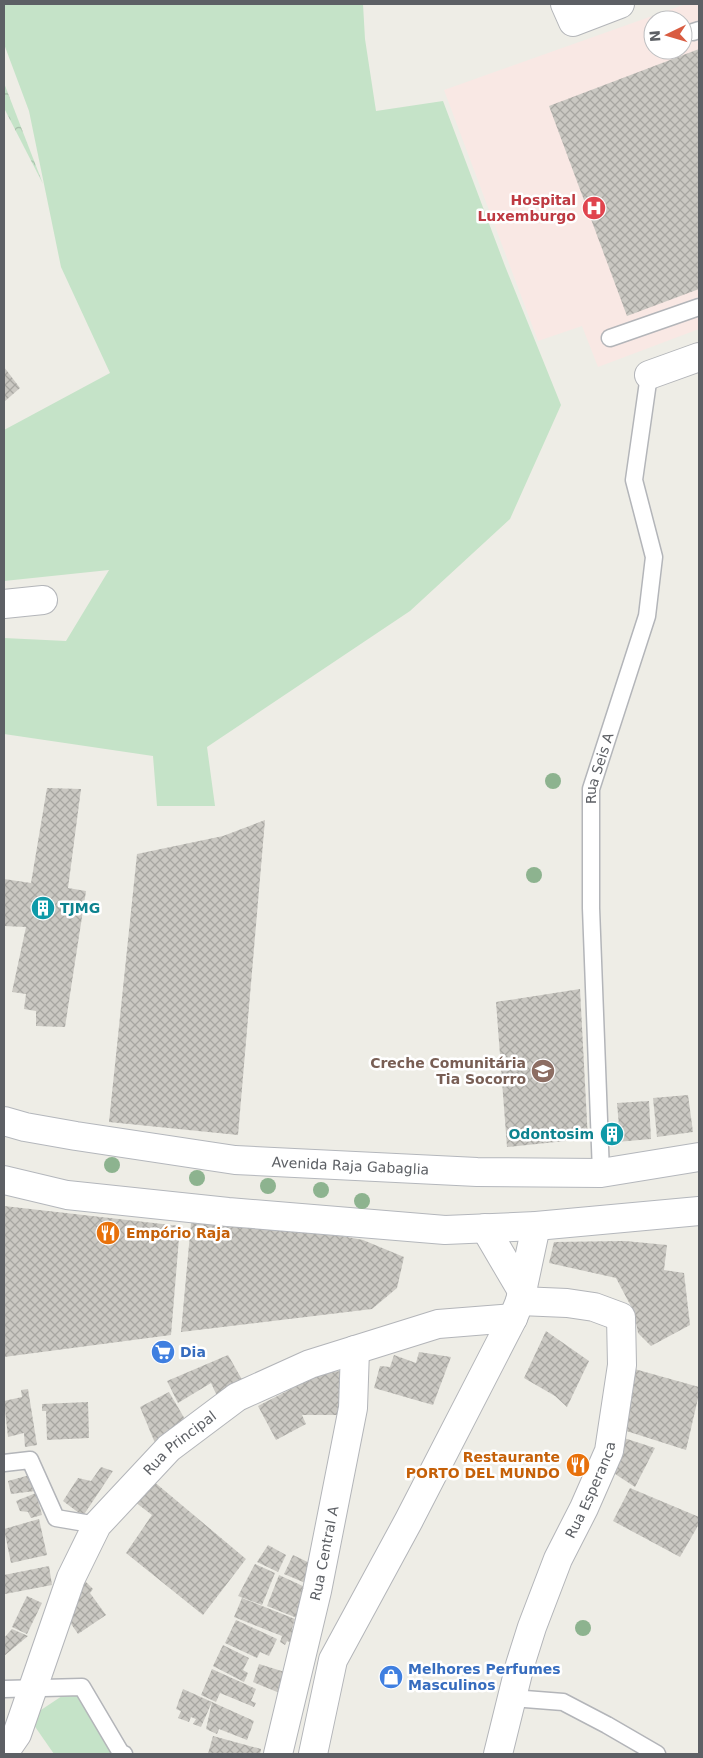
<svg xmlns="http://www.w3.org/2000/svg" width="703" height="1758" viewBox="0 0 703 1758" font-family="'DejaVu Sans',sans-serif">
<style>
.medical{fill:#f9e8e4;fill-rule:evenodd}
.forest{fill:url(#forest-crowns)}
.green{fill:#c5e3c8}
.building{fill:url(#building-cross-hatch)}
.lines{fill:none;stroke-linecap:round;stroke-linejoin:round}
.lane-casing{stroke:#b3b5b9;stroke-width:19}
.street-casing{stroke:#b3b5b9;stroke-width:30}
.secondary-casing{stroke:#b4b7bc;stroke-width:30}
.lane{stroke:#fff;stroke-width:16}
.street{stroke:#fff;stroke-width:28}
.secondary{stroke:#fff;stroke-width:28}
.tree{fill:#8db38f}
.labels{text-anchor:middle;stroke-width:5;stroke-linejoin:round;paint-order:stroke}
.health-label{font-size:14px;font-weight:bold;fill:#be3a42;stroke:#fff;text-anchor:end}
.street-label{font-size:14px;fill:#5d6065;stroke:#fff}
.culture-label{font-size:14px;font-weight:bold;fill:#0d838f;stroke:#fff;text-anchor:start}
.education-label{font-size:14px;font-weight:bold;fill:#785e54;stroke:#fff;text-anchor:end}
.food-label{font-size:14px;font-weight:bold;fill:#c56008;stroke:#fff;text-anchor:start}
.shop-label{font-size:14px;font-weight:bold;fill:#366cbe;stroke:#fff;text-anchor:start}
</style>
<defs>
<pattern id="forest-crowns" width="20" height="18" patternUnits="userSpaceOnUse" patternTransform="scale(1.25)"><rect width="20" height="18" fill="#c5e3c8"/><path d="M2 6a3 3 0 1 1 6 0M12 15a3 3 0 1 1 6 0" fill="none" stroke="#a3bba6"/></pattern>
<pattern id="building-cross-hatch" width="8" height="8" patternUnits="userSpaceOnUse" patternTransform="scale(1.25)"><rect width="8" height="8" fill="#cac8c2"/><path d="M0 0l8 8M0 8l8-8" fill="none" stroke="#a7a6a1"/></pattern>
</defs>
<rect width="100%" height="100%" fill="#eeede6"/>
<path class="medical" d="M 686,4 L 699,4 L 699,329 L 598,367 L 582,326 L 538,341 L 444,90 ZM 653,20 L 683,20 L 683,50 L 653,50 Z"/>
<path class="forest" d="M 4,83 L 43,184 L 4,108 Z"/>
<g class="green">
<path d="M 4,4 L 363,4 L 365,39 L 376,111 L 443,101 L 505,266 L 561,405 L 510,519 L 410,611 L 207,747 L 215,806 L 157,806 L 153,756 L 4,734 L 4,638 L 66,641 L 109,570 L 4,581 L 4,430 L 110,373 L 61,267 L 29,111 L 4,44 Z"/>
<path d="M 74,1688 L 114,1754 L 54,1754 L 29,1718 Z"/>
</g>
<g class="building">
<path d="M 699,49 L 699,289 L 627,316 L 549,106 Z"/>
<path d="M 4,367 L 20,388 L 4,402 Z"/>
<path d="M 47,788 L 81,789 L 68,888 L 86,891 L 65,1027 L 36,1026 L 36,1011 L 24,1009 L 26,994 L 12,992 L 26,927 L 4,926 L 4,879 L 31,883 Z"/>
<path d="M 265,820 L 238,1135 L 109,1122 L 137,854 L 223,836 Z"/>
<path d="M 580,989 L 588,1140 L 575,1140 L 507,1147 L 496,1002 Z"/>
<path d="M 688,1095 L 693,1132 L 657,1137 L 653,1098 Z"/>
<path d="M 649,1101 L 651,1139 L 605,1143 L 604,1126 L 619,1126 L 617,1103 Z"/>
<path d="M 4,1206 L 180,1226 L 171,1335 L 4,1357 Z"/>
<path d="M 191,1223 L 326,1233 L 363,1240 L 404,1257 L 397,1288 L 372,1309 L 181,1332 Z"/>
<path d="M 625,1241 L 667,1245 L 664,1270 L 684,1273 L 690,1325 L 651,1346 L 638,1333 L 634,1312 L 616,1278 L 549,1263 L 554,1242 Z"/>
<path d="M 546,1331 L 589,1361 L 567,1407 L 555,1396 L 524,1378 Z"/>
<path d="M 419,1352 L 451,1357 L 433,1405 L 374,1388 L 380,1366 L 390,1367 L 394,1355 L 416,1363 Z"/>
<path d="M 228,1355 L 244,1383 L 217,1396 L 211,1383 L 178,1403 L 167,1381 Z"/>
<path d="M 631,1368 L 699,1387 L 699,1394 L 686,1450 L 617,1428 Z"/>
<path d="M 345,1371 L 345,1415 L 302,1415 L 306,1424 L 276,1440 L 258,1406 L 324,1372 Z"/>
<path d="M 28,1389 L 37,1445 L 25,1447 L 24,1433 L 8,1437 L 4,1401 L 22,1397 L 21,1390 Z"/>
<path d="M 169,1392 L 189,1426 L 155,1443 L 140,1407 Z"/>
<path d="M 88,1402 L 89,1438 L 47,1440 L 46,1411 L 42,1411 L 42,1404 Z"/>
<path d="M 624,1438 L 655,1448 L 635,1487 L 606,1468 Z"/>
<path d="M 101,1467 L 113,1471 L 83,1516 L 63,1501 L 78,1478 L 91,1481 Z"/>
<path d="M 30,1475 L 35,1491 L 11,1494 L 8,1481 Z"/>
<path d="M 152,1480 L 246,1559 L 203,1615 L 126,1553 L 152,1515 L 135,1502 Z"/>
<path d="M 630,1488 L 699,1517 L 699,1524 L 680,1557 L 613,1521 Z"/>
<path d="M 36,1493 L 42,1515 L 31,1518 L 28,1512 L 20,1511 L 16,1501 Z"/>
<path d="M 39,1519 L 47,1555 L 11,1563 L 4,1529 Z"/>
<path d="M 268,1545 L 286,1555 L 278,1572 L 257,1562 Z"/>
<path d="M 293,1555 L 314,1565 L 308,1584 L 284,1574 Z"/>
<path d="M 255,1564 L 275,1573 L 262,1605 L 238,1596 Z"/>
<path d="M 49,1566 L 52,1585 L 5,1594 L 4,1575 Z"/>
<path d="M 279,1575 L 307,1588 L 297,1618 L 267,1606 Z"/>
<path d="M 85,1581 L 93,1589 L 90,1593 L 106,1615 L 78,1634 L 63,1612 L 71,1590 Z"/>
<path d="M 27,1596 L 42,1603 L 27,1634 L 12,1627 Z"/>
<path d="M 242,1598 L 295,1619 L 292,1629 L 300,1632 L 295,1644 L 287,1641 L 285,1645 L 280,1642 L 282,1636 L 234,1617 Z"/>
<path d="M 236,1620 L 277,1639 L 269,1656 L 260,1652 L 257,1658 L 225,1643 Z"/>
<path d="M 12,1629 L 28,1636 L 4,1656 L 4,1638 Z"/>
<path d="M 223,1645 L 249,1658 L 243,1670 L 248,1673 L 244,1682 L 213,1666 Z"/>
<path d="M 259,1664 L 288,1673 L 282,1694 L 253,1682 Z"/>
<path d="M 212,1669 L 256,1689 L 251,1701 L 256,1703 L 254,1707 L 220,1693 L 216,1702 L 201,1695 Z"/>
<path d="M 183,1689 L 212,1702 L 201,1727 L 193,1724 L 196,1719 L 191,1717 L 189,1722 L 178,1718 L 181,1711 L 176,1709 Z"/>
<path d="M 212,1702 L 254,1721 L 247,1740 L 219,1729 L 217,1734 L 206,1729 Z"/>
<path d="M 213,1736 L 261,1749 L 260,1754 L 208,1754 Z"/>
</g>
<g class="lines">
<g class="lane-casing">
<g id="lane">
<path d="M 693,32 L 699,30"/>
<path d="M 610,338 L 699,307"/>
<path id="s1" d="M 601,1173 L 591,908 L 591,789 L 647,616 L 654,557 L 634,480 L 649,375"/>
<path d="M 4,1463 L 30,1460 L 56,1518 L 97,1525"/>
<path d="M 4,1689 L 82,1687 L 121,1753 L 124,1754"/>
<path d="M 512,1698 L 563,1702 L 607,1725 L 657,1754"/>
</g>
</g>
<g class="street-casing">
<g id="street">
<path d="M 565,4 L 573,22 L 620,4"/>
<path d="M 649,375 L 699,357"/>
<path d="M 4,604 L 43,600"/>
<path d="M 485,1228 L 522,1291"/>
<path id="s2" d="M 4,1753 L 17,1734 L 71,1578 L 97,1525 L 169,1448 L 237,1397 L 310,1364 L 438,1324 L 513,1318"/>
<path id="s3" d="M 278,1754 L 317,1591 L 353,1408 L 355,1350"/>
<path d="M 313,1754 L 333,1660 L 409,1520 L 513,1318 L 520,1301 L 536,1226"/>
<path id="s4" d="M 498,1754 L 520,1665 L 532,1627 L 558,1559 L 584,1508 L 609,1451 L 622,1365 L 621,1317 L 594,1307 L 567,1303 L 520,1301"/>
</g>
</g>
<g class="secondary-casing">
<g id="secondary">
<path id="s5" d="M 4,1121 L 25,1127 L 76,1136 L 235,1160 L 477,1172 L 601,1173 L 699,1157"/>
<path d="M 4,1180 L 67,1195 L 228,1212 L 445,1230 L 536,1226 L 699,1211"/>
</g>
</g>
<use href="#lane" class="lane"/>
<use href="#street" class="street"/>
<use href="#secondary" class="secondary"/>
</g>
<g class="tree">
<circle cx="553" cy="781" r="8"/>
<circle cx="534" cy="875" r="8"/>
<circle cx="112" cy="1165" r="8"/>
<circle cx="197" cy="1178" r="8"/>
<circle cx="268" cy="1186" r="8"/>
<circle cx="321" cy="1190" r="8"/>
<circle cx="362" cy="1201" r="8"/>
<circle cx="583" cy="1628" r="8"/>
</g>
<defs>
<g id="hospital-disc" transform="scale(1.25)"><circle r="9.5" fill="#e0444e" stroke="#fff"/><path d="M-5-5h3v3.5h4V-5h3V5h-3V1.5h-4V5h-3Z" fill="#fff"/></g>
<g id="building-disc" transform="scale(1.25)"><circle r="9.5" fill="#0f9aa8" stroke="#fff"/><path d="M-4-6H4V6H1V3H-1V6H-4ZM-2.5-4.3h1.7v1.8h-1.7ZM.8-4.3h1.7v1.8H.8ZM-2.5-1h1.7V.8h-1.7ZM.8-1h1.7V.8H.8Z" fill="#fff"/></g>
<g id="school-disc" transform="scale(1.25)"><circle r="9.5" fill="#8d6e63" stroke="#fff"/><path d="M0-5L7-2L0 1L-7-2ZM-4 1L0 2.5L4 1V4Q0 6-4 4Z" fill="#fff"/></g>
<g id="restaurant-disc" transform="scale(1.25)"><circle r="9.5" fill="#e8710a" stroke="#fff"/><path d="M-5-6h1v4h1v-4h1v4h1v-4h1v5L-1.5 .5V6h-2V.5L-5-1ZM5-6V6H3V1.5H1.5Q1.5-4 5-6Z" fill="#fff"/></g>
<g id="supermarket-disc" transform="scale(1.25)"><circle r="9.5" fill="#3f7fe0" stroke="#fff"/><path d="M-6-5.5h2.5l.6 2H6L4.5 2H-2.5L-4.4-4H-6ZM-1.5 3.2a1.3 1.3 0 1 0 .1 0ZM3 3.2a1.3 1.3 0 1 0 .1 0Z" fill="#fff"/></g>
<g id="shop-disc" transform="scale(1.25)"><circle r="9.5" fill="#3f7fe0" stroke="#fff"/><path d="M-5-2.5h2.3a2.7 3.5 0 0 1 5.4 0H5L5.5 6h-11ZM-1.5-2.5h3a1.5 2.3 0 0 0-3 0Z" fill="#fff"/></g>
</defs>
<g fill-rule="evenodd">
<use href="#hospital-disc" x="594" y="208"/>
<use href="#building-disc" x="43" y="908"/>
<use href="#school-disc" x="543" y="1071"/>
<use href="#building-disc" x="612" y="1134"/>
<use href="#restaurant-disc" x="108" y="1233"/>
<use href="#supermarket-disc" x="163" y="1352"/>
<use href="#restaurant-disc" x="578" y="1465"/>
<use href="#shop-disc" x="391" y="1677"/>
</g>
<g class="labels">
<g class="health-label">
<text x="576" y="205">Hospital<tspan x="576" dy="16">Luxemburgo</tspan></text>
</g>
<g class="street-label">
<text dy="5" stroke="none"><textPath href="#s1" startOffset="406">Rua Seis A</textPath></text>
<text dy="5" stroke="none"><textPath href="#s5" startOffset="350">Avenida Raja Gabaglia</textPath></text>
<text dy="5" stroke="none"><textPath href="#s2" startOffset="364">Rua Principal</textPath></text>
<text dy="5" stroke="none"><textPath href="#s4" startOffset="281">Rua Esperanca</textPath></text>
<text dy="5" stroke="none"><textPath href="#s3" startOffset="206">Rua Central A</textPath></text>
</g>
<g class="culture-label">
<text x="60" y="913">TJMG</text>
<text x="594" y="1139" text-anchor="end">Odontosim</text>
</g>
<g class="education-label">
<text x="526" y="1068">Creche Comunitária<tspan x="526" dy="16">Tia Socorro</tspan></text>
</g>
<g class="food-label">
<text x="126" y="1238">Empório Raja</text>
<text x="560" y="1462" text-anchor="end">Restaurante<tspan x="560" dy="16">PORTO DEL MUNDO</tspan></text>
</g>
<g class="shop-label">
<text x="180" y="1357">Dia</text>
<text x="408" y="1674">Melhores Perfumes<tspan x="408" dy="16">Masculinos</tspan></text>
</g>
</g>
<rect width="703" height="1758" fill="none" stroke="#5d6065" stroke-width="10"/>
<g transform="translate(668 35) rotate(265)"><circle r="24" fill="#ffffff" stroke="#bebfc1"/>
<path d="M0-4L9 19L0 12L-9 19Z" fill="#d95c41"/>
<text y="-8" font-size="14" font-weight="bold" text-anchor="middle" fill="#5d6065">N</text>
</g>
</svg>
